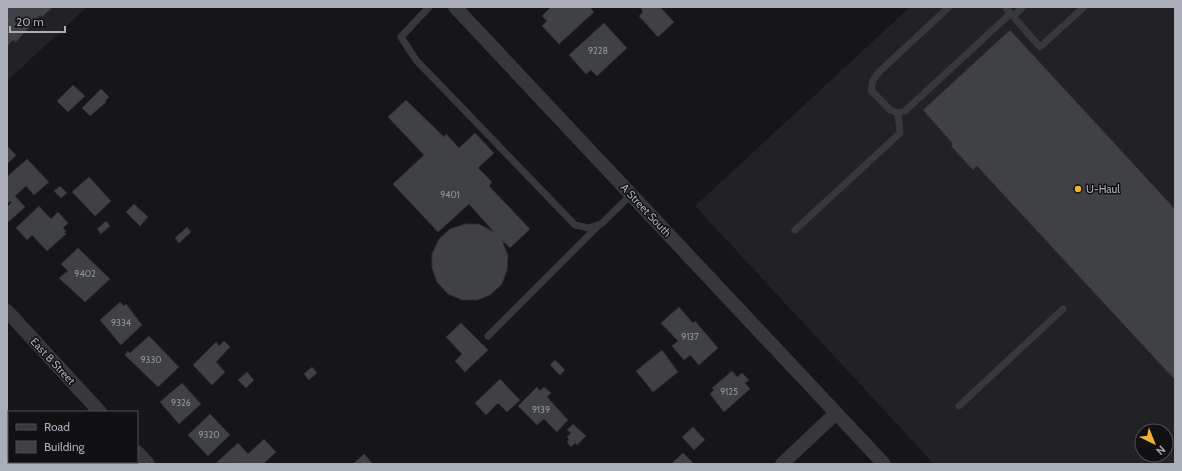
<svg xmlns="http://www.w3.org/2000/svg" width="1182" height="471" viewBox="0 0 1182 471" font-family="Cabin,sans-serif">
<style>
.built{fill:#222225;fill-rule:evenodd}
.building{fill:#404145;stroke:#303034}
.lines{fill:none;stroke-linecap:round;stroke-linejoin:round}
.service{stroke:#37383d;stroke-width:7}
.minor{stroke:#37383d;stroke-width:14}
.poi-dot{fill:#f2b134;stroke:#111113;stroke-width:1.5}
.labels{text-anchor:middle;stroke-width:3;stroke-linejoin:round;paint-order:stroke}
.number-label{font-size:9px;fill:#8e929b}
.poi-label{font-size:11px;fill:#a8adb8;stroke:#111113;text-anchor:start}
.street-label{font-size:11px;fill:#a8adb8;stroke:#111113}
</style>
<rect width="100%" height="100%" fill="#161618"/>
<g class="built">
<path d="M 7,7 L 87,7 L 7,81 Z"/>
<path d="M 910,7 L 1175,7 L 1175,464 L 934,464 L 695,206 ZM 1142,431 L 1166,431 L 1166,455 L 1142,455 Z"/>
</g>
<g class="building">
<path d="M 7,7 L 53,7 L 42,17 L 40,15 L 16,42 L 13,40 L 7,46 Z"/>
<path d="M 551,7 L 590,7 L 594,12 L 559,44 L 542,26 L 547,21 L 542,16 Z"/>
<path d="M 643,7 L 660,7 L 674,22 L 658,37 L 639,16 L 643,12 L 641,9 Z"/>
<path d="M 604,23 L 627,48 L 597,76 L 591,70 L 586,74 L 569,55 Z"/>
<path d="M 1010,30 L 1175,209 L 1175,380 L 977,166 L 973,170 L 951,146 L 953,144 L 923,110 Z"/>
<path d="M 73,85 L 85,96 L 68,112 L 57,101 Z"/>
<path d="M 101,89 L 109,97 L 105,101 L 106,102 L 90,116 L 82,108 Z"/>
<path d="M 406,100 L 444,137 L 446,134 L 459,148 L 475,133 L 494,153 L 478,168 L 492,182 L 489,186 L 530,229 L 510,248 L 502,240 L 508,256 L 507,270 L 502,284 L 490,295 L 477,300 L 462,300 L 448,294 L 437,282 L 432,268 L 432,254 L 439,239 L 450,229 L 465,224 L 479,224 L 494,232 L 469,204 L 438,232 L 393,184 L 424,155 L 388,117 Z"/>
<path d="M 7,146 L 16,155 L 7,164 Z"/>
<path d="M 27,159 L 49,182 L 34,195 L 26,186 L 15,196 L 25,207 L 7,223 L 7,207 L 12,202 L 10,201 L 7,204 L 7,177 Z"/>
<path d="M 89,177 L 111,201 L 95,216 L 72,192 Z"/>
<path d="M 60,186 L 67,193 L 61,198 L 54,191 Z"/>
<path d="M 134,204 L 148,217 L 140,226 L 126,212 Z"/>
<path d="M 39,206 L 51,219 L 58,212 L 68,223 L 63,228 L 66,231 L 64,232 L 66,234 L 47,251 L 32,235 L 27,240 L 16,228 Z"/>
<path d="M 106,221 L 110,226 L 101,234 L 97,229 Z"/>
<path d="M 187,227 L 191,232 L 179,243 L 175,238 Z"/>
<path d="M 78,248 L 110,279 L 85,302 L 59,278 L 68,271 L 61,264 Z"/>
<path d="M 120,302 L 124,306 L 126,304 L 142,325 L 121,345 L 100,320 Z"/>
<path d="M 679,307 L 693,323 L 695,321 L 718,348 L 699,365 L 690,355 L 684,360 L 672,346 L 678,341 L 661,323 Z"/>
<path d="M 461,323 L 488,350 L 465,372 L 455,361 L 462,354 L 446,337 Z"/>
<path d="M 149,336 L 179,367 L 158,387 L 125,355 L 128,351 L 130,353 Z"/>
<path d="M 224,341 L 230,347 L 216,362 L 225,372 L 212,385 L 193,365 L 216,342 L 219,346 Z"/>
<path d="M 662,350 L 678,372 L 653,392 L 636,371 Z"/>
<path d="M 555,360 L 565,370 L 560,375 L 550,365 Z"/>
<path d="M 312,367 L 317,373 L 309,380 L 304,374 Z"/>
<path d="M 732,371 L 737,377 L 742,373 L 749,380 L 745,383 L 750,389 L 724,412 L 710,394 L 714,390 L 712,388 Z"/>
<path d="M 247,372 L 254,380 L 246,388 L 238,380 Z"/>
<path d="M 500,379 L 520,400 L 507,412 L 498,403 L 486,415 L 475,403 Z"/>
<path d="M 182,383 L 201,404 L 179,424 L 160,402 Z"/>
<path d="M 537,387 L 540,391 L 544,387 L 551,393 L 547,397 L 568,420 L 557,432 L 544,419 L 537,425 L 518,406 Z"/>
<path d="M 210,414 L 230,435 L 208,456 L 188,435 Z"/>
<path d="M 9,415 L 9,450 L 7,448 L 7,417 Z"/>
<path d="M 573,424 L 586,436 L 577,445 L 575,443 L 571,447 L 567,442 L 569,439 L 567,437 L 571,433 L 567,430 Z"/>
<path d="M 693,427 L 705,440 L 694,450 L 682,437 Z"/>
<path d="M 264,439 L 276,452 L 263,464 L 216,463 L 238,443 L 248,454 Z"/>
<path d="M 683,453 L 694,464 L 671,464 Z"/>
<path d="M 364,454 L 373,464 L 353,464 Z"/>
</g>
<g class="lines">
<g class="service">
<path d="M 429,7 L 401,37 L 416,60 L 575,225 L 589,228 L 601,224 L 631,195"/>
<path d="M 949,7 L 880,71 L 873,80 L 871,90 L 890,110 L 898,113 L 905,111 L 1011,13"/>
<path d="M 1005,7 L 1040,47 L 1084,7"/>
<path d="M 1013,16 L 1023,7"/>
<path d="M 795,230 L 900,133 L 898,113"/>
<path d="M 488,336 L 599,225"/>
<path d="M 959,406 L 1063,309"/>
</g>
<g class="minor">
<path d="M 455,7 L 884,464"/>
<path d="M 7,311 L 100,412"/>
<path d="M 137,452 L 148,464"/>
<path d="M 782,464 L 836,413"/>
</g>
</g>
<circle class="poi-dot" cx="1078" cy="189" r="4"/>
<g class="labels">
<g class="number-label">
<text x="598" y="54">9228</text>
<text x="450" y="198">9401</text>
<text x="85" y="277">9402</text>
<text x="121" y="326">9334</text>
<text x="690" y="340">9137</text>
<text x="151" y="363">9330</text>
<text x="729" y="395">9125</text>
<text x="181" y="406">9326</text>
<text x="541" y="413">9139</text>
<text x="209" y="438">9320</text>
</g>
<g class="poi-label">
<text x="1086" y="193">U-Haul</text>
</g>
<g class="street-label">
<text transform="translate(646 210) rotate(47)" y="4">A Street South</text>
<text transform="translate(53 361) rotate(47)" y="4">East B Street</text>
</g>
</g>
<rect width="1182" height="471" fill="none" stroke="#a8adb8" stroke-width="16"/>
<rect x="8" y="411" width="130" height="52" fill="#111113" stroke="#4d4f55"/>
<rect x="16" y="424" width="20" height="6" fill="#37383d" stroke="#4d4f55"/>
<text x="44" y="431" font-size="12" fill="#a8adb8">Road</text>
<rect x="16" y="441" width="20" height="12" fill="#404145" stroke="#4d4f55"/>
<text x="44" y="451" font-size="12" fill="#a8adb8">Building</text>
<g transform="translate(1154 443) rotate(137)"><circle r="19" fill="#111113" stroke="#4d4f55"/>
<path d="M0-3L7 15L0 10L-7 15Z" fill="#f2b134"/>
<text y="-6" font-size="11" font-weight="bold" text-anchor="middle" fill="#a8adb8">N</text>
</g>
<path d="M10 26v6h55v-6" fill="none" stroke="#a8adb8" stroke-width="2"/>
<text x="16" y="26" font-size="12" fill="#a8adb8" stroke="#111113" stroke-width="3" paint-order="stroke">20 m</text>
</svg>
